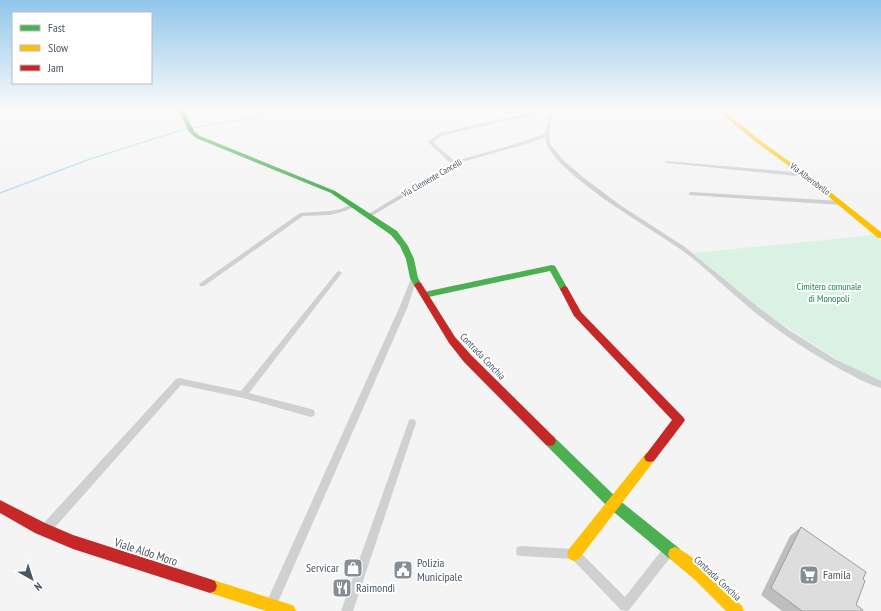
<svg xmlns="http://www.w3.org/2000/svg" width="881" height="611" viewBox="0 0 881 611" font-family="'PT Sans Narrow',sans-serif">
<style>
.green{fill:#d9f2e3}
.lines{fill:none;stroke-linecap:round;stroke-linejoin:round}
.stream{stroke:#aee2f0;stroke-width:1.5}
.street{fill:#ced0d2;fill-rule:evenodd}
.fast{fill:#4caf50;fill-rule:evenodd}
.slow{fill:#ffc107;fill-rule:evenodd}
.jam{fill:#c62828;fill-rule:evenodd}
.wall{fill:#bebebf}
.building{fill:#ddddde;stroke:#9b9b9b}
.labels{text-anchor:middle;stroke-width:4;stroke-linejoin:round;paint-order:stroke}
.far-street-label{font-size:9px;fill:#4a5661;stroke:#fff}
.park-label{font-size:10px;fill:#17864f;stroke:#fff}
.street-label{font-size:10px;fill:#4a5661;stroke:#fff}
.near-street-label{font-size:12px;fill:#4a5661;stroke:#fff}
.near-poi-label{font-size:12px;fill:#4a5661;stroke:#fff;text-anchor:start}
</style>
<rect width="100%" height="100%" fill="#f4f4f4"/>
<path class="green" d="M 875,235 L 881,240 L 881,382 L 851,368 L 760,310 L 693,253 Z"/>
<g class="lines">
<path class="stream" d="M 0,193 L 90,159 L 185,129 L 306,109"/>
<g class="street">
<path d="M 545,109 L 550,109 L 552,119 L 549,134 L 550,144 L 562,159 L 584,178 L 620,205 L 685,247 L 759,308 L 789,330 L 835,359 L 881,381 L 881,388 C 867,384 853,376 840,369 C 806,350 774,329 745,304 C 723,286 703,265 680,249 C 654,230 546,169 545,137 L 526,144 L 462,162 L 370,217 L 368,218 L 365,216 L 453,163 L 448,161 L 428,142 L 440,133 ZM 546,112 L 548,119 L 545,134 L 522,142 L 456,161 L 452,159 L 433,142 L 444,135 Z"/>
<path d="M 770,109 L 776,109 L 778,111 L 776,112 Z"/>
<path d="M 666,161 L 805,173 L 808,175 L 805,177 L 668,163 L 666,163 Z"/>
<path d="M 691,192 L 841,201 L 844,203 L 841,205 L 689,195 L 689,193 Z"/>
<path d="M 352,204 L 354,205 L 354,207 L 345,211 L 330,215 L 303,216 L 204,286 L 200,286 L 199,284 L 300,213 L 330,211 L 341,209 Z"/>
<path d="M 339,271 L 341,272 L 342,273 L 341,274 L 249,393 L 311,409 L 314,410 L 315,413 L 314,416 L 311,417 L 243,398 L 181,385 L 49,534 L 45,535 L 41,534 L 40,530 L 41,526 L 176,379 L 179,378 L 241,391 L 337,272 Z"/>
<path d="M 412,276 L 416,276 L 417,278 L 408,306 L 275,609 L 271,611 L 267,609 L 265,605 L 267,601 L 400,306 Z"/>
<path d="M 412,419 L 415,420 L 416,423 L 353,611 L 341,611 L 408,423 L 409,420 Z"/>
<path d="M 669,545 L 673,546 L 674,550 L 673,554 L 629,610 L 627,611 L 621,610 L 572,559 L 521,556 L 517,555 L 516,551 L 517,547 L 521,546 L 574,549 L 578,550 L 625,597 L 665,546 Z"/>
</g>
<g class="fast">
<path d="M 178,109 L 183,109 L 194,131 L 200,136 L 335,191 L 397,231 L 408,246 L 414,259 L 418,278 L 422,285 L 421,287 L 418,288 L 415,287 L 410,278 L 406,259 L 400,246 L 391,235 L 331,193 L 196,138 L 189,132 Z"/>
<path d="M 552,265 L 555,266 L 568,289 L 567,291 L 561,291 L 550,271 L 424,298 L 420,295 L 424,292 Z"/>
<path d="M 550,436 L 554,437 L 619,500 L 680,549 L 682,554 L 680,559 L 675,561 L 670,559 L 609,508 L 546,445 L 544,441 L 546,437 Z"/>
</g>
<g class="slow">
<path d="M 716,109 L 722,109 L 761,141 L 815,180 L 881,232 L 881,238 L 878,238 L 811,182 L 757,143 Z"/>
<path d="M 650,452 L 654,453 L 656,457 L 654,461 L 579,559 L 574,561 L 569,559 L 567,554 L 569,549 L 646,453 Z"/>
<path d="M 675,547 C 695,555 726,590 742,606 L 744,611 L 726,611 L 694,579 L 670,559 L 668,554 L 670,549 Z"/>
<path d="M 210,579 L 289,604 L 294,606 L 296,611 L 266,611 L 210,593 L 205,591 L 203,586 L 205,581 Z"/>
</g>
<g class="jam">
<path d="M 418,282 L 421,283 L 455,337 L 472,356 L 554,437 L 556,441 L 554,445 L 550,446 L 546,445 L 464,362 L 449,343 L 414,285 Z"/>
<path d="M 564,286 L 567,287 L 581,312 L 683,417 L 685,420 L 683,423 L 654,461 L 650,462 L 646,461 L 644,457 L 672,420 L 574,316 L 560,289 Z"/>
<path d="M 0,500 L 45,523 L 73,535 L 210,579 L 215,581 L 217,586 L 215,591 L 210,593 L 73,549 L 35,533 L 0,513 Z"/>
</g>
</g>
<path class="wall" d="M 801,527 L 863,579 L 856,605 L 862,611 L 782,611 L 761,595 L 790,536 Z"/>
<path class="building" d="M 801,527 L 866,572 L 863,579 L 865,581 L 856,605 L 863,610 L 862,611 L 802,611 L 771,588 Z"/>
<linearGradient id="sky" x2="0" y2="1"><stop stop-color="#91c6eb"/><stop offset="0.56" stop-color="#fafafa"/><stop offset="1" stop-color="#fafafa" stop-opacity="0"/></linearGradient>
<rect width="881" height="195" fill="url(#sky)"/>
<defs>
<g id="shop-square" transform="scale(1)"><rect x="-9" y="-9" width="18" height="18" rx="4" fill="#868d94" stroke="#fff"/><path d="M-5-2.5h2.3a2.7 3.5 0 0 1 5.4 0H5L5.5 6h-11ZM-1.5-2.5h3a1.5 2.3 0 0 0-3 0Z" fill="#fff"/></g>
<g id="civic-square" transform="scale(1)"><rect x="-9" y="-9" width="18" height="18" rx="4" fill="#868d94" stroke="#fff"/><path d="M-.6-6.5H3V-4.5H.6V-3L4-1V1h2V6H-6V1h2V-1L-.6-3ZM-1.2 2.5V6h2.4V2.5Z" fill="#fff"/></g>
<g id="supermarket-square" transform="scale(1)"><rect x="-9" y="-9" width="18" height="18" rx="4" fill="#868d94" stroke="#fff"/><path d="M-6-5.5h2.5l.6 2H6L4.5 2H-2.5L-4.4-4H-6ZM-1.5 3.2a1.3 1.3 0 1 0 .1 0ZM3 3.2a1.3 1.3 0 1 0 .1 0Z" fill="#fff"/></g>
<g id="restaurant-square" transform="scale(1)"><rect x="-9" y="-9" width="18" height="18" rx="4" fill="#868d94" stroke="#fff"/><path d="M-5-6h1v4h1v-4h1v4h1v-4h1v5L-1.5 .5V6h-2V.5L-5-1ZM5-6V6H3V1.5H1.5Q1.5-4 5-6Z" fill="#fff"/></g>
</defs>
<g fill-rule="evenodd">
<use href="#shop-square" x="353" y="568"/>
<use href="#civic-square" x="403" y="570"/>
<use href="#supermarket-square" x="809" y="575"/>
<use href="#restaurant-square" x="342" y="588"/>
</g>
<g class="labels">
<g class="far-street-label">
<text transform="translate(432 178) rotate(-30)" y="3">Via Clemente Cancelli</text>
<text transform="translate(810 179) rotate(37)" y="3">Via Alberobello</text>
</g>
<g class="park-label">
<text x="829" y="290">Cimitero comunale<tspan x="829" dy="12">di Monopoli</tspan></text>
</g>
<g class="street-label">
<text transform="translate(483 356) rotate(46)" y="4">Contrada Conchia</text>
<text transform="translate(718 578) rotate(43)" y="4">Contrada Conchia</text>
</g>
<g class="near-street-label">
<text transform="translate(146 552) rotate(18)" y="4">Viale Aldo Moro</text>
</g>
<g class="near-poi-label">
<text x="417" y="567">Polizia<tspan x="417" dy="14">Municipale</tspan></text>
<text x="339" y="572" text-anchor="end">Servicar</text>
<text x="823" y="579">Famila</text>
<text x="356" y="592">Raimondi</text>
</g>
</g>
<rect x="12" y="12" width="140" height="72" fill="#ffffff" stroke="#b7bbc0"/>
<rect x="20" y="25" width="20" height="6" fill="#4caf50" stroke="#b7bbc0"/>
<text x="48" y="32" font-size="12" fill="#4a5661">Fast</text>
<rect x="20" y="45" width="20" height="6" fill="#ffc107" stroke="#b7bbc0"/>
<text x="48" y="52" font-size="12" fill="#4a5661">Slow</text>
<rect x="20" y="65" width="20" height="6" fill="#c62828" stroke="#b7bbc0"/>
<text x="48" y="72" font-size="12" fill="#4a5661">Jam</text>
<g transform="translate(32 579) rotate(141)" stroke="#ffffff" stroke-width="3" paint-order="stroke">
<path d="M0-3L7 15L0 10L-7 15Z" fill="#4a5661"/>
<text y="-6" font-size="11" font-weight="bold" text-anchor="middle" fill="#4a5661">N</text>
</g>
</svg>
